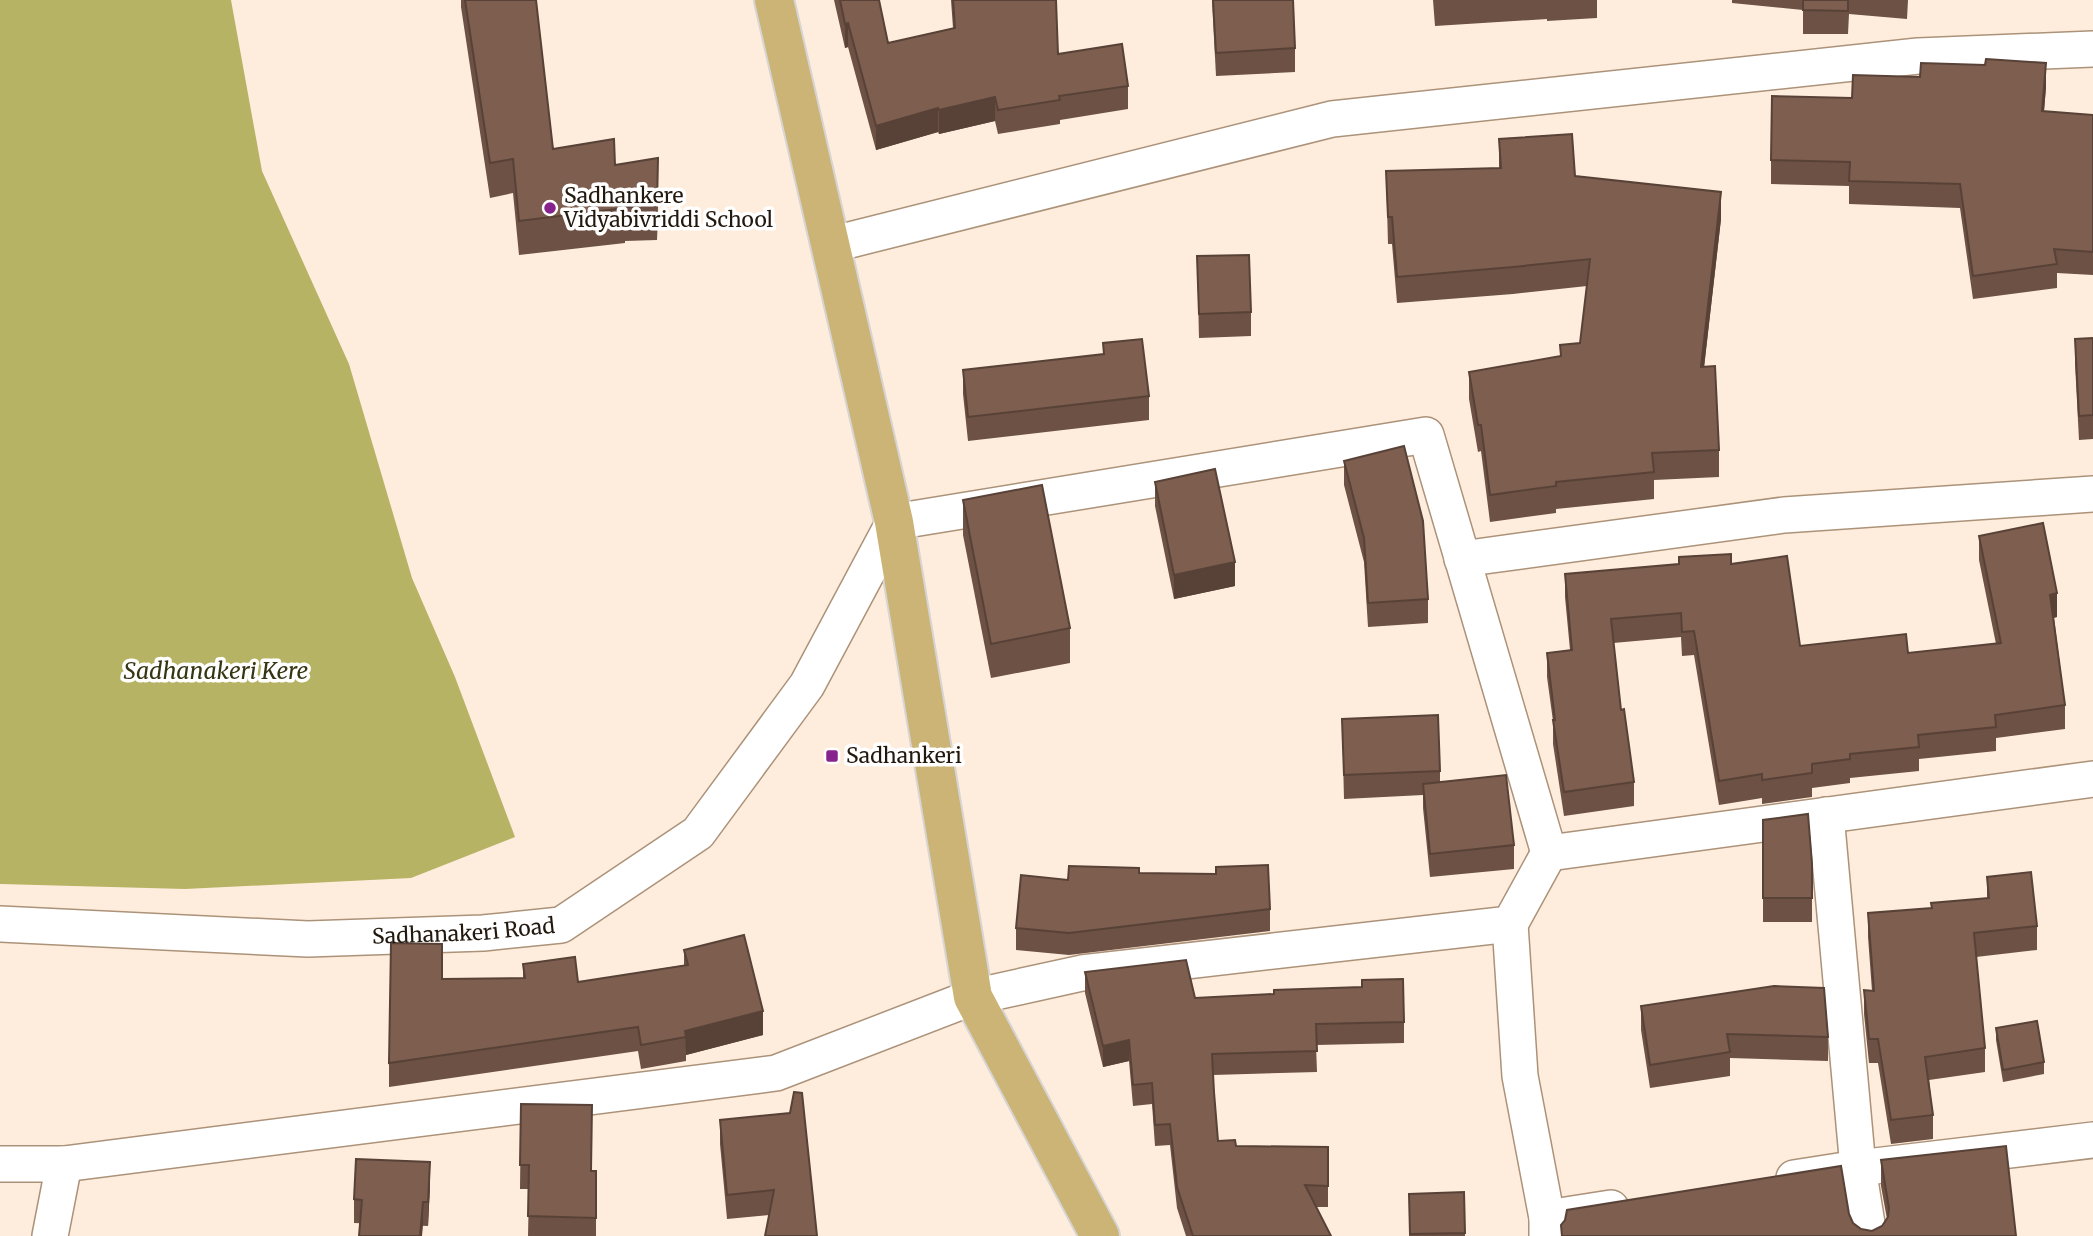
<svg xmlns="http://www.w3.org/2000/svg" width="2093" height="1236" viewBox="0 0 2093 1236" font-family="Merriweather,serif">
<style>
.water{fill:#b7b364}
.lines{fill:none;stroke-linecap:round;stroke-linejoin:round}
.minor-casing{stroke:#ac9279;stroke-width:38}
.primary-casing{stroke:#d7d5d4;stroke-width:42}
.minor{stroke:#fff;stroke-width:35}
.primary{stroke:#cbb476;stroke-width:38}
.wall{fill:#6c5144}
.shaded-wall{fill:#584237}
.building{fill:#7e5e4f;stroke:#584237;stroke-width:2}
.poi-dot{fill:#86238c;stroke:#fff;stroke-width:2.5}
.labels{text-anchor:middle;stroke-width:7;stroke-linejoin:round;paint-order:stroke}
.poi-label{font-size:21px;fill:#22180e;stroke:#fff;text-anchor:start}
.street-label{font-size:21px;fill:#22180e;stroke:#fff}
.water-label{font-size:23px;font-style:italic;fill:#363411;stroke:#fff}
</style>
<rect width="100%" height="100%" fill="#feeddd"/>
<path class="water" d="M 0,0 L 231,0 L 262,171 L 349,364 L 412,578 L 455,677 L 515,837 L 411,878 L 185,889 L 0,884 Z"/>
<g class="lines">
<g class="minor-casing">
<g id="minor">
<path d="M 830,245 L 1332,119 L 1918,56 L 2093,49"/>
<path d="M 1462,559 L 1784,515 L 2093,494"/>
<path d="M 1826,815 L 1858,1168 L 1869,1236"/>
<path id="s1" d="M 0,924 L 308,939 L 483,933 L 561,925 L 698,833 L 807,685 L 894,522 L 1426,435 L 1549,853 L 2093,779"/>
<path d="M 1510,924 L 1520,1076 L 1547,1218 L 1547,1236"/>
<path d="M 0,1164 L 64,1164 L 776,1073 L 973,997 L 1082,973 L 1510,924 L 1549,853"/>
<path d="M 1794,1178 L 1858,1168 L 2093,1140"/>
<path d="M 1547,1218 L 1611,1208"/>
<path d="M 50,1236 L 64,1164"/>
</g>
</g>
<g class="primary-casing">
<path id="primary" d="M 774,0 L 894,522 L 973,997 L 1100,1236"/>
</g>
<use href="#minor" class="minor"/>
<use href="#primary" class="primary"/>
</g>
<g class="wall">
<path d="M 461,0 L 536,0 L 553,149 L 615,165 L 658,192 L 657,240 L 625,241 L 625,243 L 519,255 L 513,193 L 490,198 L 461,7 Z"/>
<path d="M 834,0 L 879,0 L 888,43 L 953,28 L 951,0 L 1056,0 L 1058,54 L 1128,86 L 1128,109 L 1060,120 L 1060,124 L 998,134 L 995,121 L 939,134 L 938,132 L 876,150 L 848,47 L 845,48 Z"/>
<path d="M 1212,0 L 1293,0 L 1295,48 L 1295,72 L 1216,76 Z"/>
<path d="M 1433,0 L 1597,0 L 1597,18 L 1547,21 L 1547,19 L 1435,26 Z"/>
<path d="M 1732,0 L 1908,0 L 1907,19 L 1849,14 L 1848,34 L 1803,34 L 1803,10 L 1732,3 Z"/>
<path d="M 2046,87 L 2044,111 L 2093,115 L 2093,275 L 2057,273 L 2057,288 L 1973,299 L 1960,208 L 1849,204 L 1849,186 L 1771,184 L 1771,160 L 1852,98 Z"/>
<path d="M 1499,139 L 1575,176 L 1721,219 L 1704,367 L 1719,450 L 1719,477 L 1654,480 L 1654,499 L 1556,509 L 1556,513 L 1490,522 L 1481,451 L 1478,452 L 1469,399 L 1469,372 L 1560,357 L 1560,345 L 1580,343 L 1587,286 L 1513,294 L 1397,303 L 1392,244 L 1388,244 L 1386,171 L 1499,168 Z"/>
<path d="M 1197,256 L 1251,312 L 1251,336 L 1199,338 Z"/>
<path d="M 2093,338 L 2093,439 L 2079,440 L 2075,363 L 2075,339 Z"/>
<path d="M 1103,343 L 1149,396 L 1149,420 L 968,441 L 963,394 L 963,370 L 1103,354 Z"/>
<path d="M 1344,461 L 1428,599 L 1428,623 L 1368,627 L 1364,562 L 1344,485 Z"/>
<path d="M 1155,482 L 1235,586 L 1174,599 L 1155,506 Z"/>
<path d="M 963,500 L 1070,628 L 1070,663 L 991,678 L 963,535 Z"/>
<path d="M 1979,536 L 2057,617 L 2054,618 L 2065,705 L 2065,729 L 1996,738 L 1996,751 L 1919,759 L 1919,771 L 1850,778 L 1850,783 L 1812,788 L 1812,797 L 1762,804 L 1762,798 L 1719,805 L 1694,655 L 1682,656 L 1681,637 L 1613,643 L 1621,710 L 1634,782 L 1634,806 L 1564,816 L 1553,744 L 1553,721 L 1547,677 L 1547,653 L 1570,650 L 1565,597 L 1565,574 L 1731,564 L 1800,646 L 1908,653 L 1996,644 L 1979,560 Z"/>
<path d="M 1342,719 L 1440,771 L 1440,782 L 1514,845 L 1514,869 L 1430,877 L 1423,808 L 1423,795 L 1344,799 Z"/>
<path d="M 1763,820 L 1812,864 L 1812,922 L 1763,922 Z"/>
<path d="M 1139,873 L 1270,909 L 1270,931 L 1069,955 L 1016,950 L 1016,928 L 1068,880 Z"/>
<path d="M 1987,877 L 2037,926 L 2037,950 L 1976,957 L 1985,1048 L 1985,1072 L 1929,1080 L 1933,1115 L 1933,1139 L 1891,1144 L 1878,1063 L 1869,1063 L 1864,1014 L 1864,990 L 1872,991 L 1868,937 L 1868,913 L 1931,909 L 1987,898 Z"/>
<path d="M 684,950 L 763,1035 L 686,1055 L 686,1061 L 641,1069 L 638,1051 L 389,1087 L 389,1063 L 442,979 L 523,978 L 523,964 L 578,982 L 684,965 Z"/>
<path d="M 1085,972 L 1195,998 L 1404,1022 L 1404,1043 L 1316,1045 L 1317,1072 L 1213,1075 L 1214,1092 L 1218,1141 L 1236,1146 L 1328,1147 L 1328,1207 L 1316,1207 L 1331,1236 L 1186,1236 L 1177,1208 L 1170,1145 L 1155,1146 L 1152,1104 L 1133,1106 L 1129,1061 L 1103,1067 L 1085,993 Z"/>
<path d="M 1641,1006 L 1828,1037 L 1828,1061 L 1730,1058 L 1730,1076 L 1650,1088 L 1641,1030 Z"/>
<path d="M 1996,1028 L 2044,1062 L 2044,1074 L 2003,1082 L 1996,1040 Z"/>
<path d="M 521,1104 L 592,1171 L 596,1171 L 596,1236 L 528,1236 L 529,1189 L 520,1189 Z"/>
<path d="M 790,1113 L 769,1215 L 727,1219 L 720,1144 L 720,1120 Z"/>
<path d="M 1881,1160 L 2016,1236 L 1561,1236 L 1561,1225 L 1849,1214 L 1853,1223 L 1861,1229 L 1872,1231 L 1882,1226 L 1887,1219 L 1881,1186 Z"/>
<path d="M 430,1185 L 428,1226 L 354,1223 L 354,1199 Z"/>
<path d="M 1464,1192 L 1465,1236 L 1409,1236 L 1409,1194 Z"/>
</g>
<g class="shaded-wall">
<path d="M 848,23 L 848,47 L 845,48 L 845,24 Z"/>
<path d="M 2046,63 L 2046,87 L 2042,135 L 2042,111 Z"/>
<path d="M 995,97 L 995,121 L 939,134 L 939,110 Z"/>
<path d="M 938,108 L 938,132 L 876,150 L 876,126 Z"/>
<path d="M 658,158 L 658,192 L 657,240 L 657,205 Z"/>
<path d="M 1721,192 L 1721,219 L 1701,394 L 1701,367 Z"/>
<path d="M 1235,562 L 1235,586 L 1174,599 L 1174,575 Z"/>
<path d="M 2057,593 L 2057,617 L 2050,618 L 2050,595 Z"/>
<path d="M 763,1011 L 763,1035 L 686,1055 L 685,1031 Z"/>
<path d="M 1129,1040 L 1129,1061 L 1103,1067 L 1103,1046 Z"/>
<path d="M 430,1162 L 430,1185 L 428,1226 L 428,1202 Z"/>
<path d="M 423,1202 L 423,1225 L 422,1236 L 420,1236 Z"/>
</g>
<g class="building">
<path d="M 465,0 L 536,0 L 553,149 L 614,139 L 615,165 L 658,158 L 657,205 L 624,207 L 625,208 L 519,221 L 513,159 L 490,163 Z"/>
<path d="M 840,0 L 879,0 L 888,43 L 955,28 L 953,0 L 1056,0 L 1058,54 L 1122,44 L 1128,86 L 1059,96 L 1060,100 L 998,110 L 995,97 L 939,110 L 938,108 L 876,126 L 848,23 L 845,24 Z"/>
<path d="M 1213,0 L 1293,0 L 1295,48 L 1216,53 Z"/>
<path d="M 1803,0 L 1848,0 L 1848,11 L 1803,10 Z"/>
<path d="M 1986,59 L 2046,63 L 2042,111 L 2093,115 L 2093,252 L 2054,249 L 2057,264 L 1973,276 L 1960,184 L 1849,181 L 1850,162 L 1771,160 L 1772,96 L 1852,98 L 1853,75 L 1920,77 L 1921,63 L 1985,65 Z"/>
<path d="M 1572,134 L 1575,176 L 1721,192 L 1701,367 L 1715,366 L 1719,450 L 1652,453 L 1654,472 L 1556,482 L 1556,486 L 1490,495 L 1481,425 L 1478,425 L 1469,372 L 1561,356 L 1560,345 L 1580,343 L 1590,259 L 1513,267 L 1397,277 L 1392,217 L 1388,217 L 1386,171 L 1501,168 L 1499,139 Z"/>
<path d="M 1249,255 L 1251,312 L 1199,314 L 1197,256 Z"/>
<path d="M 2093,338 L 2093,415 L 2079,416 L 2075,339 Z"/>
<path d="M 1142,339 L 1149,396 L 968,417 L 963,370 L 1104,354 L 1103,343 Z"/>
<path d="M 1404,446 L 1423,521 L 1428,599 L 1368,603 L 1364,538 L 1344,461 Z"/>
<path d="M 1215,469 L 1235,562 L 1174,575 L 1155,482 Z"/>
<path d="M 1042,485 L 1070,628 L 991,644 L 963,500 Z"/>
<path d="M 2043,523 L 2057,593 L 2050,595 L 2065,705 L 1995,715 L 1996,727 L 1918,735 L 1919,747 L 1850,754 L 1850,759 L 1812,764 L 1812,773 L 1762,780 L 1762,774 L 1719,781 L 1694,631 L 1682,632 L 1681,613 L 1611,619 L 1621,710 L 1624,709 L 1634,782 L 1564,792 L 1553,720 L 1555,720 L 1547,653 L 1572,650 L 1565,574 L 1679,564 L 1679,557 L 1731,554 L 1731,564 L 1787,556 L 1800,646 L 1906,634 L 1908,653 L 2001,643 L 1979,536 Z"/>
<path d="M 1438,715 L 1440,771 L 1344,775 L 1342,719 Z"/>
<path d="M 1506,775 L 1514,845 L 1430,854 L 1423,784 Z"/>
<path d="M 1808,814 L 1812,864 L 1812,898 L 1763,898 L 1763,820 Z"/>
<path d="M 1268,865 L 1270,909 L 1069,933 L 1016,928 L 1021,875 L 1068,880 L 1069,866 L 1139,868 L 1139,873 L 1216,874 L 1216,867 Z"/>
<path d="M 2031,872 L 2037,926 L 1974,933 L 1985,1048 L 1925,1057 L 1933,1115 L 1891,1120 L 1878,1039 L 1869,1039 L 1864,990 L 1874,991 L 1868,913 L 1932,908 L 1931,903 L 1989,898 L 1987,877 Z"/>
<path d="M 744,935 L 763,1011 L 685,1031 L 686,1037 L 641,1045 L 638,1027 L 389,1063 L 391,943 L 442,944 L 442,979 L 525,978 L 523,964 L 575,957 L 578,982 L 688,965 L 684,950 Z"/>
<path d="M 1186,960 L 1195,998 L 1274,994 L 1274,990 L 1362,987 L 1362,980 L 1403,979 L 1404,1022 L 1316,1024 L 1317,1051 L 1212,1054 L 1214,1092 L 1218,1141 L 1235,1140 L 1236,1146 L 1328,1147 L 1328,1186 L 1305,1185 L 1331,1236 L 1193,1236 L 1177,1187 L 1170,1124 L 1155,1125 L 1152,1083 L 1133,1085 L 1129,1040 L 1103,1046 L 1085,972 Z"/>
<path d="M 1774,986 L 1824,988 L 1828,1037 L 1727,1034 L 1730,1052 L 1650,1065 L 1641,1006 Z"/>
<path d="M 2037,1021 L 2044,1062 L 2003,1070 L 1996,1028 Z"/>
<path d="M 794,1092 L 802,1093 L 817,1236 L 765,1236 L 774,1190 L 727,1195 L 720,1120 L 790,1113 Z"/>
<path d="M 521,1104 L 592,1105 L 591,1171 L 596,1171 L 596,1218 L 528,1216 L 529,1165 L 520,1165 Z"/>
<path d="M 2006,1146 L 2016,1236 L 1562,1236 L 1561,1225 L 1565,1220 L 1567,1210 L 1841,1166 L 1849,1214 L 1853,1223 L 1861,1229 L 1872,1231 L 1882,1226 L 1888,1217 L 1889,1208 L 1881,1160 Z"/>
<path d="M 356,1159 L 430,1162 L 428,1202 L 423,1202 L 420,1236 L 359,1236 L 362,1200 L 354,1199 Z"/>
<path d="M 1464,1192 L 1465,1233 L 1410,1234 L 1409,1194 Z"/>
</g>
<g class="poi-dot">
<circle cx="550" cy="208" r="7"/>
<rect x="825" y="749" width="14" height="14" rx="3.5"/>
</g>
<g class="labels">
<g class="poi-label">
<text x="564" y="203">Sadhankere<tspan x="564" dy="24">Vidyabivriddi School</tspan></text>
<text x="846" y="763">Sadhankeri</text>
</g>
<g class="street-label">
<text dy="7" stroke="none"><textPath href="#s1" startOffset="464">Sadhanakeri Road</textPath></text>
</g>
<g class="water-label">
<text x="216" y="679">Sadhanakeri Kere</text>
</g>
</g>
</svg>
